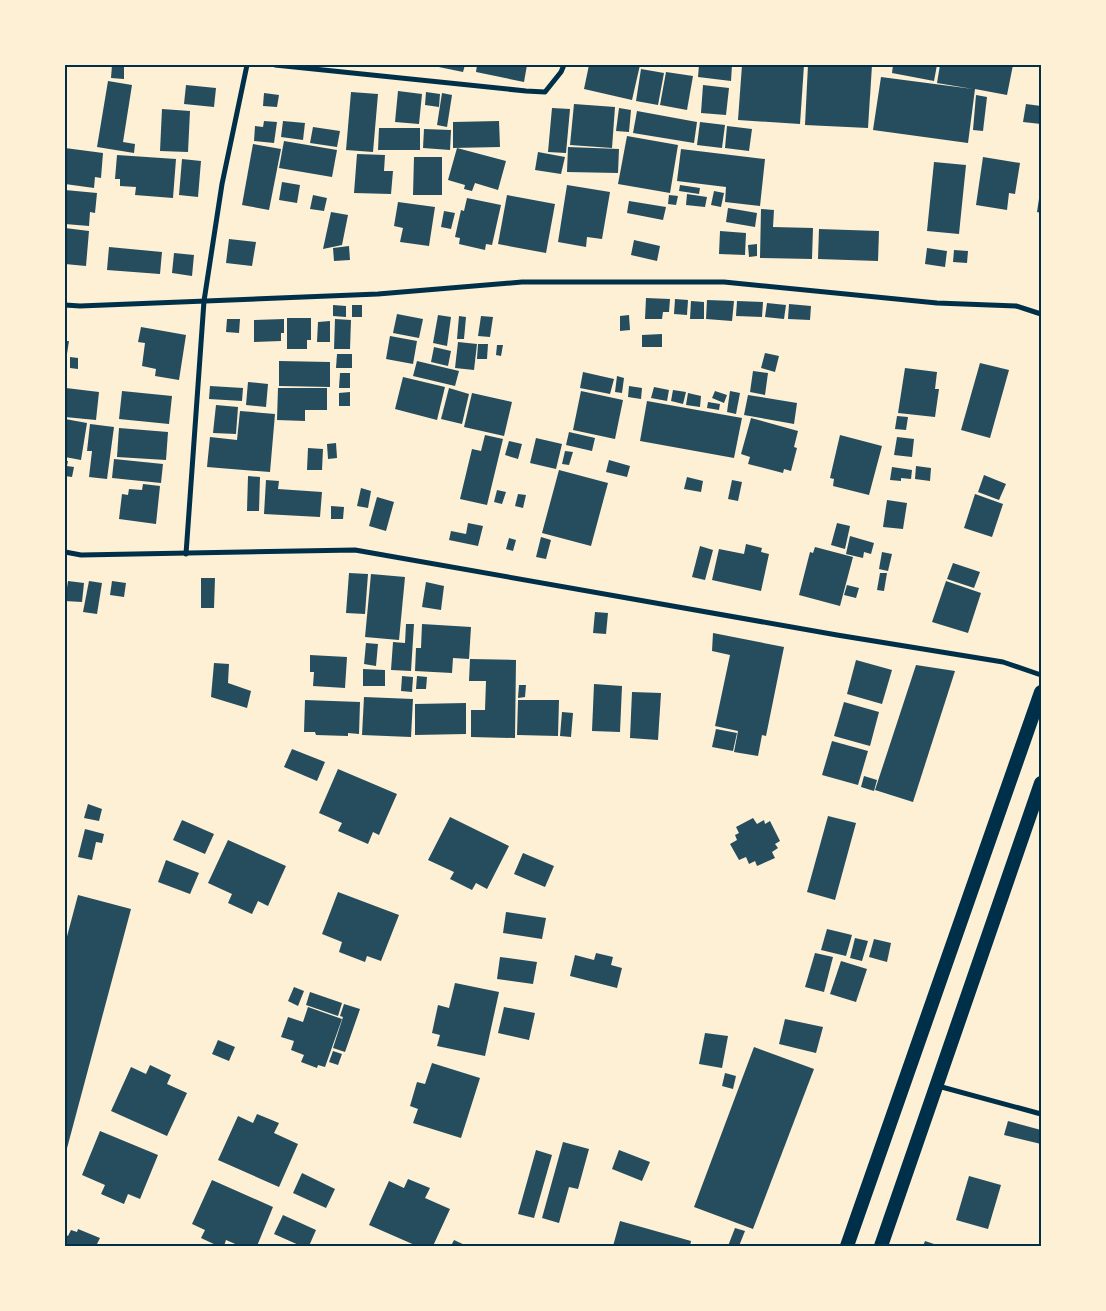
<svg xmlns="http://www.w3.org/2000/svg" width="1106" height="1311" viewBox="0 0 1106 1311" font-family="'Asap Condensed',sans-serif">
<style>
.building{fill:#264d5e}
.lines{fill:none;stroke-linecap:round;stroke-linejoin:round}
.minor{stroke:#003049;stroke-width:5}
.trunk{stroke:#003049;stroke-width:14}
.neatline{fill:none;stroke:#003049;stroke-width:2}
</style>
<rect width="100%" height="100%" fill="#fdf0d5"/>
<g class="building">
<path d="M 112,65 L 124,65 L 124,79 L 111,78 Z"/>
<path d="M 429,65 L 465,65 L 463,72 Z"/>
<path d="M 477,65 L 527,65 L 524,82 L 476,72 Z"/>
<path d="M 589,65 L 640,65 L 632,100 L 584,89 Z"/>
<path d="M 699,65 L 732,65 L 731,81 L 698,77 Z"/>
<path d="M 742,65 L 804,65 L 800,124 L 738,120 Z"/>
<path d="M 808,65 L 872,65 L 868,128 L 805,125 Z"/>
<path d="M 893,65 L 937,65 L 934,81 L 892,73 Z"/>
<path d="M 940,65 L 979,65 L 993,67 L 993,65 L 1013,65 L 1007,95 L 975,89 L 968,143 L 873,130 L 881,77 L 973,89 L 937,83 Z"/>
<path d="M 641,69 L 664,73 L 658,105 L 636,101 Z"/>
<path d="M 666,72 L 693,76 L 687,110 L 660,105 Z"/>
<path d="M 108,81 L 132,85 L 123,142 L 135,144 L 134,153 L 97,147 Z"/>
<path d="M 186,85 L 216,88 L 214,107 L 184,104 Z"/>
<path d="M 703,85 L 729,88 L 726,115 L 701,113 Z"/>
<path d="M 398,91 L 422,94 L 419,124 L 395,122 Z"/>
<path d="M 351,92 L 378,94 L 373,152 L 346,150 Z"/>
<path d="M 426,92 L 440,94 L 439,107 L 425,105 Z"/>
<path d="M 264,93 L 279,95 L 277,107 L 263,106 Z"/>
<path d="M 442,93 L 452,95 L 447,127 L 437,125 Z"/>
<path d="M 976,95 L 987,97 L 983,131 L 973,130 Z"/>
<path d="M 574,104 L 615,107 L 612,148 L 570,145 Z"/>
<path d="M 1026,104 L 1041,106 L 1041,124 L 1023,122 Z"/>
<path d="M 552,108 L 570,109 L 566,153 L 548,152 Z"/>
<path d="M 619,108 L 631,110 L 629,132 L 616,131 Z"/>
<path d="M 162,109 L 190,111 L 188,152 L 160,151 Z"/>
<path d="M 637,111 L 697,122 L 694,143 L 633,133 Z"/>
<path d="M 264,121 L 277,122 L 274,143 L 254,141 L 255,126 L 263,127 Z"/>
<path d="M 283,121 L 305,123 L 303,140 L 281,137 Z"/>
<path d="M 499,121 L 500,147 L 453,148 L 453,122 Z"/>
<path d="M 700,122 L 725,125 L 722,148 L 697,145 Z"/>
<path d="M 727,126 L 752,129 L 749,151 L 725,148 Z"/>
<path d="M 313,127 L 340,131 L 337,147 L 310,143 Z"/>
<path d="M 379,128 L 420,128 L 420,150 L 378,150 Z"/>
<path d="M 424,129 L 451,130 L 450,150 L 423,148 Z"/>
<path d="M 627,136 L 678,145 L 670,193 L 618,184 Z"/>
<path d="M 284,141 L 337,150 L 332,177 L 279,168 Z"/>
<path d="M 253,144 L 281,149 L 269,210 L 242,205 Z"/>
<path d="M 568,147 L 619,149 L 618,173 L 567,172 Z"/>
<path d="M 65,148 L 103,153 L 101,178 L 95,177 L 94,188 L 65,184 Z"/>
<path d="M 457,148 L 506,161 L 498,190 L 475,183 L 472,191 L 464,189 L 465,185 L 448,180 Z"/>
<path d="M 681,149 L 765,159 L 760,206 L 725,202 L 726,187 L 677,181 Z"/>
<path d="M 538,152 L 565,157 L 561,174 L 535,170 Z"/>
<path d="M 357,154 L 385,155 L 384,171 L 393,171 L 391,194 L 354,193 Z"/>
<path d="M 117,155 L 176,159 L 173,198 L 135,195 L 136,187 L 120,186 L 120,179 L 115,179 Z"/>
<path d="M 414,157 L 442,157 L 442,195 L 413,195 Z"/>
<path d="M 983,157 L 1020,163 L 1015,194 L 1009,193 L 1007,210 L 976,205 Z"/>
<path d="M 182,159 L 201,161 L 198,197 L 179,195 Z"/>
<path d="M 934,162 L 966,165 L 959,234 L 927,231 Z"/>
<path d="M 282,182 L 300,185 L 297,203 L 279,200 Z"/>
<path d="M 567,185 L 610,192 L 602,239 L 587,237 L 586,247 L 558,242 Z"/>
<path d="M 680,185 L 700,188 L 699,194 L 679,191 Z"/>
<path d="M 65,190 L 97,193 L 95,213 L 90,212 L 89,226 L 65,224 Z"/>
<path d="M 714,191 L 724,193 L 721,207 L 711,205 Z"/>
<path d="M 1040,192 L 1041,192 L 1041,213 L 1037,212 Z"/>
<path d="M 687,194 L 707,197 L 705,207 L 686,205 Z"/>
<path d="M 313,195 L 327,198 L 324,211 L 310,209 Z"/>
<path d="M 507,195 L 555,204 L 546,253 L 498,244 Z"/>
<path d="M 669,195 L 678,196 L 676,205 L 668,204 Z"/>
<path d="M 467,198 L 501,205 L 492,245 L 486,244 L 485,250 L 459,244 L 460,238 L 455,237 L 461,210 L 464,211 Z"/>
<path d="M 629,201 L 666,207 L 663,220 L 627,213 Z"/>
<path d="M 398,202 L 435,207 L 429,246 L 400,242 L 403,228 L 394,226 Z"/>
<path d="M 728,208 L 757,213 L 755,227 L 726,222 Z"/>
<path d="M 761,209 L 774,210 L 773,227 L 813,228 L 812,259 L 760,258 Z"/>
<path d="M 444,211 L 455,213 L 451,229 L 441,227 Z"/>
<path d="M 331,212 L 348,215 L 342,245 L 323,249 Z"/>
<path d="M 65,228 L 89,231 L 86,266 L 65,264 Z"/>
<path d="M 819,229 L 879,231 L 878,261 L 818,259 Z"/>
<path d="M 720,231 L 746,233 L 745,255 L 719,254 Z"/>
<path d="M 229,239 L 256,242 L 252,266 L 226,263 Z"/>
<path d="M 634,240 L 660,246 L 657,261 L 631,255 Z"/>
<path d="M 757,244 L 757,256 L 749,257 L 748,245 Z"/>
<path d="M 349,246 L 350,260 L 334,261 L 333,248 Z"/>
<path d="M 109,247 L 162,252 L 160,274 L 107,270 Z"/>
<path d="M 927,248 L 947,251 L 945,267 L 925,264 Z"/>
<path d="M 954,250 L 968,251 L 967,263 L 953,262 Z"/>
<path d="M 174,253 L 194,255 L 192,276 L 172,273 Z"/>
<path d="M 646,298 L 670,299 L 669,312 L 663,312 L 662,319 L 645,319 Z"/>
<path d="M 675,299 L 688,300 L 687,315 L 674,314 Z"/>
<path d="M 707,300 L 734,301 L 732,321 L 706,319 Z"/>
<path d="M 691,301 L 704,302 L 704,319 L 690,319 Z"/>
<path d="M 737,301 L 763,302 L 762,317 L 736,316 Z"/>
<path d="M 767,303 L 786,305 L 784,319 L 765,317 Z"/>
<path d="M 789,304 L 811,306 L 810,320 L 788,319 Z"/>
<path d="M 333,305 L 346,306 L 346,317 L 333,316 Z"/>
<rect x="352" y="305" width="10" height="12"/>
<path d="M 397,314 L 423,319 L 419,338 L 393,333 Z"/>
<path d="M 438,315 L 451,317 L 447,346 L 433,343 Z"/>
<path d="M 629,315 L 630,330 L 620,331 L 620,316 Z"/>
<path d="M 459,316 L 466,317 L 464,339 L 457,339 Z"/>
<path d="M 481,316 L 493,317 L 490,337 L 478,336 Z"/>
<path d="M 287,318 L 311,318 L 311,340 L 307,340 L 307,349 L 287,349 Z"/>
<path d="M 227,319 L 240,319 L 239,333 L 226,332 Z"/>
<path d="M 284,319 L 284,333 L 281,333 L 281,341 L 254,342 L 254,320 Z"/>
<path d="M 335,319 L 351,320 L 350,349 L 334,349 Z"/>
<path d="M 330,321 L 330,342 L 317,342 L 318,322 Z"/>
<path d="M 141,327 L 186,335 L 179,380 L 155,376 L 156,369 L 142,366 L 145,343 L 138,342 Z"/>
<path d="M 662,334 L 662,347 L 642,347 L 642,335 Z"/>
<path d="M 390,336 L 417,341 L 413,364 L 386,359 Z"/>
<path d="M 65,341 L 69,341 L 66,360 L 65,360 Z"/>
<path d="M 458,342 L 477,344 L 474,370 L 455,368 Z"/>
<path d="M 478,344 L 488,344 L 487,359 L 477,359 Z"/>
<path d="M 497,345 L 503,345 L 501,356 L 496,355 Z"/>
<path d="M 434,347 L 451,351 L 448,366 L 431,362 Z"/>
<path d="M 765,353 L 779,356 L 775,372 L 761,368 Z"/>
<path d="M 337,354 L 352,354 L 352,368 L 336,368 Z"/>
<path d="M 70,357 L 78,358 L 78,369 L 70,368 Z"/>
<path d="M 279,361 L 330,362 L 330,387 L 279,386 Z"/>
<path d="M 417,361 L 459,371 L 455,386 L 413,376 Z"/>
<path d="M 980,363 L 1009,370 L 990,438 L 961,430 Z"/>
<path d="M 905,368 L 937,372 L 935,389 L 939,389 L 935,417 L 898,413 Z"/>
<path d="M 753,371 L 768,373 L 765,395 L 750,392 Z"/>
<path d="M 583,372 L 614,379 L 610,394 L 580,388 Z"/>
<path d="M 340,373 L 350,373 L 350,388 L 339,388 Z"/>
<path d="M 617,376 L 624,378 L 622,393 L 615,392 Z"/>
<path d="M 403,377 L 445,387 L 437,420 L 395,409 Z"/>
<path d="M 248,382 L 268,384 L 266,407 L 246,405 Z"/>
<path d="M 210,386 L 243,388 L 242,401 L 209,399 Z"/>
<path d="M 629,386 L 642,388 L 641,399 L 628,397 Z"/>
<path d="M 654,387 L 669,390 L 667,401 L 651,398 Z"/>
<path d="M 66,388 L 99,392 L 96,420 L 65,417 Z"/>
<path d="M 278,388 L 327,388 L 327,410 L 305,410 L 305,421 L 277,420 Z"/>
<path d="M 449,388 L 469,394 L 462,424 L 441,419 Z"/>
<path d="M 673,390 L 686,392 L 683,404 L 671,401 Z"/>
<path d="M 122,391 L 172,396 L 169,424 L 119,419 Z"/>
<path d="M 581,391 L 623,400 L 615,439 L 573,430 Z"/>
<path d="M 715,391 L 727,395 L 724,403 L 712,398 Z"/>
<path d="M 730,391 L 740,393 L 736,414 L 727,412 Z"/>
<path d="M 350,392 L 350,406 L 339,406 L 339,393 Z"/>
<path d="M 472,393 L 512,402 L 504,436 L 464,427 Z"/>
<path d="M 688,393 L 701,396 L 700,407 L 686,405 Z"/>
<path d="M 748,395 L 797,403 L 794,424 L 744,415 Z"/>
<path d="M 647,401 L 742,418 L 734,458 L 640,441 Z"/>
<path d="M 708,402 L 720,404 L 719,410 L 707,408 Z"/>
<path d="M 216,405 L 238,407 L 236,434 L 213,433 Z"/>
<path d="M 240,411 L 275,414 L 270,472 L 207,467 L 210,437 L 237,440 Z"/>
<path d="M 897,416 L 908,417 L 906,430 L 895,429 Z"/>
<path d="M 751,418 L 798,431 L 794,447 L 797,448 L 791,471 L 784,469 L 783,473 L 748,464 L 750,457 L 741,454 Z"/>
<path d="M 65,419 L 87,423 L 81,460 L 65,457 Z"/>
<path d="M 90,424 L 114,427 L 107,479 L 89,477 L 92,451 L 87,451 Z"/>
<path d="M 119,428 L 168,432 L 166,460 L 117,457 Z"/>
<path d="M 569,432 L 595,438 L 592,451 L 566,445 Z"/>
<path d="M 485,435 L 503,439 L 487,505 L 460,499 L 472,449 L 481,451 Z"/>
<path d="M 840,435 L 882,446 L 869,495 L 833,486 L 834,479 L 830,478 Z"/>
<path d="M 897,437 L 914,439 L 912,457 L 894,455 Z"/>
<path d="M 536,438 L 562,444 L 556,469 L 530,463 Z"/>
<path d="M 509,441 L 522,444 L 518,459 L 505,455 Z"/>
<path d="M 336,443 L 337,458 L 328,459 L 327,444 Z"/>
<path d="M 308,448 L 323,449 L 322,470 L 307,470 Z"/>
<path d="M 565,451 L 573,452 L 569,465 L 562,464 Z"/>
<path d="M 114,459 L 163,464 L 161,483 L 112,478 Z"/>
<path d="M 609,460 L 630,466 L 627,477 L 606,472 Z"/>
<path d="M 65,461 L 68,461 L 67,466 L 74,467 L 72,477 L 65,476 Z"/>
<path d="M 916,466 L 931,468 L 930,481 L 915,479 Z"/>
<path d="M 892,467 L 912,470 L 911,479 L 901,478 L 901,481 L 890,480 Z"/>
<path d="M 559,470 L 608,483 L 591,546 L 542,533 Z"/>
<path d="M 984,475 L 1006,484 L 999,500 L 978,492 Z"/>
<path d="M 248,476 L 260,477 L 259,511 L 247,511 Z"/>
<path d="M 687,477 L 703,481 L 701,492 L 684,489 Z"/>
<path d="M 266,480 L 279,481 L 278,489 L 322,492 L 320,517 L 264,514 Z"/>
<path d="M 732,480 L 742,482 L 738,501 L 728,499 Z"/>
<path d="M 143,484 L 160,486 L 156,524 L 119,519 L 122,494 L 128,495 L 129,489 L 142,490 Z"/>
<path d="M 361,488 L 371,491 L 368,508 L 357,506 Z"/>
<path d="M 497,490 L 506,492 L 502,504 L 494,502 Z"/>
<path d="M 518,494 L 526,495 L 523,508 L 515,506 Z"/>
<path d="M 975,494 L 1003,504 L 992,537 L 964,528 Z"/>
<path d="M 377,497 L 394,502 L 386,531 L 369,526 Z"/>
<path d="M 887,500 L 907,503 L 903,529 L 883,527 Z"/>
<path d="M 331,506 L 344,507 L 343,519 L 331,519 Z"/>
<path d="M 468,523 L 483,526 L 478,546 L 449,540 L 451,531 L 466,534 Z"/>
<path d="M 837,523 L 850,526 L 845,549 L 831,545 Z"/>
<path d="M 850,536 L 874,543 L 871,554 L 864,552 L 863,558 L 846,554 Z"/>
<path d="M 541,537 L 551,540 L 546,559 L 536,557 Z"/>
<path d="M 509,538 L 516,540 L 513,551 L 506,549 Z"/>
<path d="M 746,544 L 762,548 L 761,552 L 769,554 L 761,591 L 712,580 L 719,549 L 744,554 Z"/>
<path d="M 700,546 L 713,550 L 705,580 L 692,577 Z"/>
<path d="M 815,547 L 853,557 L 840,606 L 799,595 L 810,552 L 813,553 Z"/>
<path d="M 882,552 L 892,554 L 888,571 L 879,569 Z"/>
<path d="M 953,563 L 980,572 L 974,588 L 947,579 Z"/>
<path d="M 349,573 L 368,574 L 365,614 L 346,613 Z"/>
<path d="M 880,573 L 887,573 L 884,591 L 877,590 Z"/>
<path d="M 371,574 L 405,577 L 399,640 L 365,637 Z"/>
<path d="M 201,578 L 215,578 L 214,608 L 201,608 Z"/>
<path d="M 68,581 L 84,583 L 82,602 L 65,601 Z"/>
<path d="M 89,581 L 102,583 L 97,614 L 83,612 Z"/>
<path d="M 112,581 L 126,583 L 124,597 L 110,595 Z"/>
<path d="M 946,581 L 981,593 L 968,633 L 932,622 Z"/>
<path d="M 426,582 L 444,586 L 441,610 L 422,607 Z"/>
<path d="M 847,585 L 859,588 L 856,598 L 844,595 Z"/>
<path d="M 595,612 L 608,613 L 606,634 L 593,633 Z"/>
<path d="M 406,624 L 414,624 L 411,671 L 391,670 L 393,642 L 405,643 Z"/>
<path d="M 422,624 L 471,627 L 469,659 L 453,658 L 452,673 L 415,671 L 416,648 L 421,648 Z"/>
<path d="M 713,633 L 784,647 L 766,736 L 762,735 L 758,756 L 734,752 L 738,731 L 715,726 L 730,655 L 712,651 Z"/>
<path d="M 366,643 L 378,644 L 376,666 L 364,664 Z"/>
<path d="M 310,655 L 347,657 L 345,688 L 313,686 L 314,672 L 310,672 Z"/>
<path d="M 470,659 L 516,660 L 515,738 L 471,737 L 471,710 L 485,710 L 486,681 L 469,681 Z"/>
<path d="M 856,660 L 892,670 L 882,704 L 847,694 Z"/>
<path d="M 214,663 L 229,664 L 228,683 L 251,691 L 247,708 L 211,697 Z"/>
<path d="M 916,665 L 955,671 L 913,802 L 875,790 Z"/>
<path d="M 363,669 L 385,670 L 385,686 L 363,686 Z"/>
<path d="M 402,676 L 413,677 L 412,692 L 401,691 Z"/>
<path d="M 417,676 L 427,677 L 426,689 L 416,689 Z"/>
<path d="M 594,684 L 622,686 L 620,732 L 592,731 Z"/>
<path d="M 519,685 L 526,685 L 525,697 L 518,698 Z"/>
<path d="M 632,692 L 661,693 L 658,740 L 630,738 Z"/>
<path d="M 364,697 L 413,699 L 411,737 L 362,735 Z"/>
<path d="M 305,700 L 360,702 L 359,734 L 348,733 L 348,736 L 316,735 L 315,732 L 304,732 Z"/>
<path d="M 518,700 L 559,700 L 558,736 L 517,735 Z"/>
<path d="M 844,702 L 879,712 L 870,746 L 834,736 Z"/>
<path d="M 466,703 L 466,734 L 415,735 L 415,704 Z"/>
<path d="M 562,712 L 573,713 L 571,737 L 560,736 Z"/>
<path d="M 716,729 L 737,733 L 733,751 L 712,747 Z"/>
<path d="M 832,741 L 868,751 L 858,785 L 822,775 Z"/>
<path d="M 292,749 L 325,762 L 317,781 L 284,767 Z"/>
<path d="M 338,769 L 397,794 L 379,835 L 373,832 L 368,844 L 338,831 L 342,823 L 319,813 Z"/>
<path d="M 864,776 L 877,780 L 874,791 L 861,787 Z"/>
<path d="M 88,804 L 102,809 L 99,821 L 84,818 Z"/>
<path d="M 828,816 L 856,823 L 835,900 L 807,892 Z"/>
<path d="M 450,817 L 509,846 L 487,889 L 476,883 L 472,890 L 450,879 L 454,872 L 428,860 Z"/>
<path d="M 753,818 L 757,824 L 764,820 L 765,824 L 770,821 L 780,841 L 775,844 L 778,848 L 772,852 L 775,858 L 757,866 L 755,861 L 749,864 L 746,857 L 739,860 L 730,844 L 737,840 L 735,835 L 739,833 L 736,827 Z"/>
<path d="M 182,820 L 214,834 L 205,854 L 173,840 Z"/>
<path d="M 85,829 L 104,834 L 102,843 L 96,842 L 92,860 L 78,857 Z"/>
<path d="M 228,840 L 286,866 L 268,906 L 258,901 L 252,914 L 228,903 L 232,894 L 208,883 Z"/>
<path d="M 523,853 L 554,866 L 545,887 L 514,874 Z"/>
<path d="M 166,860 L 199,873 L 190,894 L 158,882 Z"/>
<path d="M 338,892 L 399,915 L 381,961 L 367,956 L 365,962 L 339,952 L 342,942 L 322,934 Z"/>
<path d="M 78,895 L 131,909 L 66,1152 L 65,944 Z"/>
<path d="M 506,912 L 546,918 L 542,939 L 503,933 Z"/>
<path d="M 827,929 L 852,935 L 846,956 L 821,950 Z"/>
<path d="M 855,938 L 868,941 L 862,961 L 850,958 Z"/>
<path d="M 874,939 L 891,943 L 887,962 L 869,957 Z"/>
<path d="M 596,953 L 613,957 L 611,965 L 622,968 L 617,988 L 570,976 L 575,955 L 594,960 Z"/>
<path d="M 815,953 L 833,957 L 824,992 L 805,987 Z"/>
<path d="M 500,957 L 537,962 L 533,984 L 497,979 Z"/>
<path d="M 841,961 L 867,969 L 856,1002 L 830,994 Z"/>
<path d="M 455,983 L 499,992 L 485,1056 L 437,1046 L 440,1035 L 432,1033 L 438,1005 L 449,1008 Z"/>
<path d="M 294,987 L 304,991 L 298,1006 L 288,1001 Z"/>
<path d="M 310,992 L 342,1003 L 338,1016 L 306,1005 Z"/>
<path d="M 344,1004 L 360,1009 L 345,1052 L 333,1048 L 343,1017 L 340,1016 Z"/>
<path d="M 308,1007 L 342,1019 L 325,1067 L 318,1065 L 317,1068 L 301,1062 L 304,1055 L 291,1050 L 294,1041 L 281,1037 L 288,1017 L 303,1022 Z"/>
<path d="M 504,1007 L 535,1013 L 529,1040 L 498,1033 Z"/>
<path d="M 785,1019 L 823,1027 L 816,1053 L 779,1044 Z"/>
<path d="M 705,1033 L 728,1036 L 722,1068 L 699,1064 Z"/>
<path d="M 218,1040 L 235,1047 L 229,1061 L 212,1054 Z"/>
<path d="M 754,1047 L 814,1069 L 753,1229 L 694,1207 Z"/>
<path d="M 333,1051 L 342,1054 L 338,1065 L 329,1062 Z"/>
<path d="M 432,1063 L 480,1078 L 461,1138 L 413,1123 L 418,1109 L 410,1106 L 417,1082 L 425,1084 Z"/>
<path d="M 150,1065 L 171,1075 L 167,1084 L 187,1093 L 167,1136 L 111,1111 L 131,1067 L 146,1074 Z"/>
<path d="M 725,1073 L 736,1076 L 733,1089 L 722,1086 Z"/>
<path d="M 257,1114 L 279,1123 L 274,1133 L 298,1144 L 279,1187 L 218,1160 L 238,1116 L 253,1123 Z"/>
<path d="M 1008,1121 L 1041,1130 L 1041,1144 L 1004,1135 Z"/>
<path d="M 100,1131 L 158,1155 L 140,1199 L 128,1194 L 124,1204 L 101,1194 L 105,1185 L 82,1175 Z"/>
<path d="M 563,1142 L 589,1149 L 578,1189 L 569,1187 L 559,1223 L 542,1218 Z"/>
<path d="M 536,1150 L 552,1155 L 534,1218 L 518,1214 Z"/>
<path d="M 619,1150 L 650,1162 L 642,1181 L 612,1169 Z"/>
<path d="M 302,1173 L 335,1189 L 326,1208 L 293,1193 Z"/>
<path d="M 969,1176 L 1001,1185 L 988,1229 L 956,1220 Z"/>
<path d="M 408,1179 L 430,1188 L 425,1198 L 450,1209 L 433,1246 L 417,1246 L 369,1225 L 389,1181 L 404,1188 Z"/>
<path d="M 212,1180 L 273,1207 L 257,1246 L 240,1246 L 226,1240 L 224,1246 L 218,1246 L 201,1238 L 205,1230 L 192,1224 Z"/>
<path d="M 283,1215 L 316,1230 L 309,1246 L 301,1246 L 274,1234 Z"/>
<path d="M 620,1221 L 691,1241 L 690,1246 L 613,1246 Z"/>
<path d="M 735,1228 L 745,1231 L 739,1246 L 728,1246 Z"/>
<path d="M 78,1229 L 100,1238 L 96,1246 L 65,1246 L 65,1234 L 68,1236 L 71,1230 L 77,1232 Z"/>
<path d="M 454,1240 L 467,1246 L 451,1246 Z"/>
<path d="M 925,1241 L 940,1246 L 923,1246 Z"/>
</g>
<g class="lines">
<g class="minor">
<path d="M 275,65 L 526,91 L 545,92 L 561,72 L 564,65"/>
<path d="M 65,305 L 80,306 L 378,294 L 522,282 L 724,282 L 937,303 L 1016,306 L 1041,314"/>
<path d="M 65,552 L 81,555 L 355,550 L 837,635 L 1003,662 L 1041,675"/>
<path d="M 186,554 L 204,301 L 222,184 L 247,65"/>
<path d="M 938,1086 L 1041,1114"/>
</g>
<g class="trunk">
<path d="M 847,1246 L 1041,692"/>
<path d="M 881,1246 L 1041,783"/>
</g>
</g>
<rect width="1106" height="1311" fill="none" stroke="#fdf0d5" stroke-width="132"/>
<rect x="66" y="66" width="974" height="1179" class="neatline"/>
</svg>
